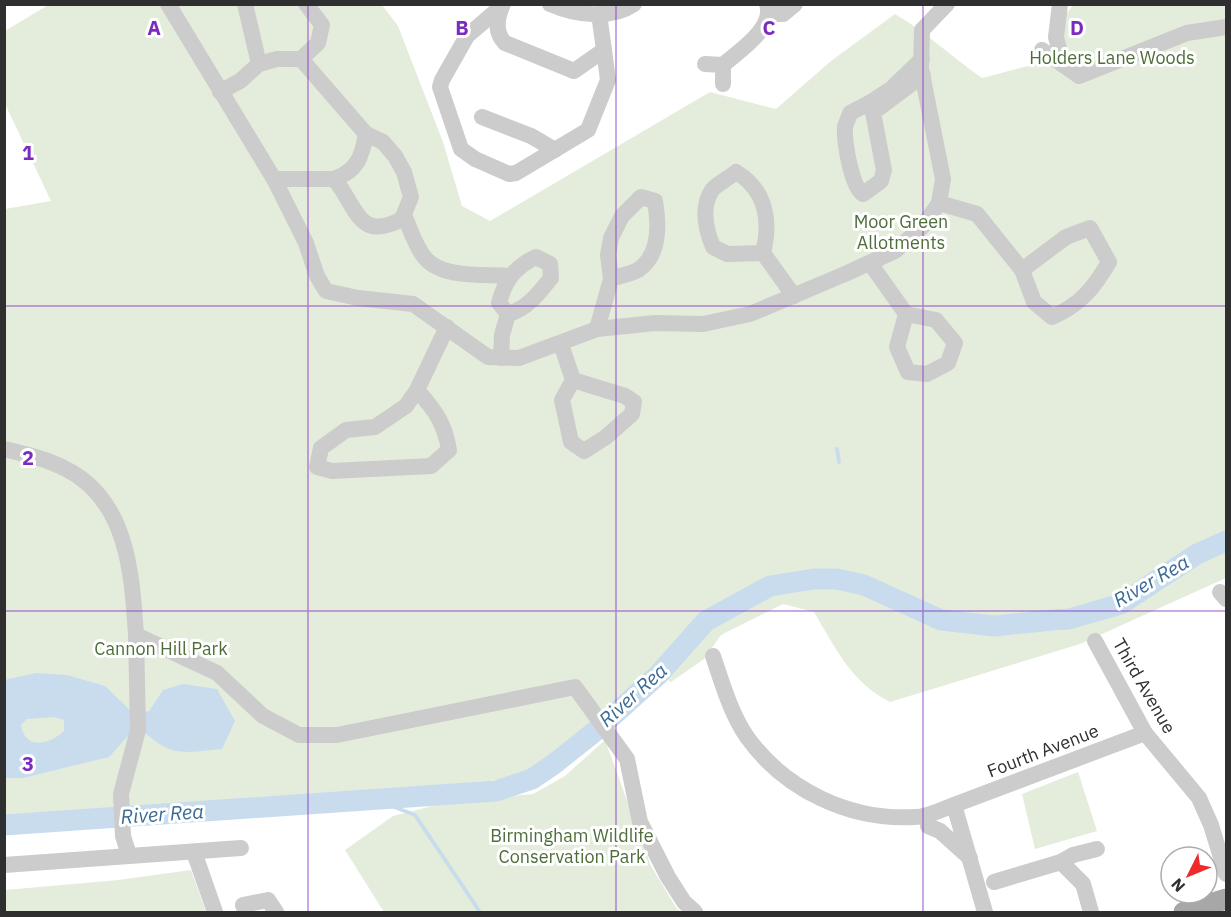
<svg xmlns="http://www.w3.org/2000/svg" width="1231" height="917" viewBox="0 0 1231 917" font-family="'IBM Plex Sans',sans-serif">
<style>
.green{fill:#e4eddc}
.water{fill:#c8dcee;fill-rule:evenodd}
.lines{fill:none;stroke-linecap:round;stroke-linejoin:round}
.stream{stroke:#c8dcee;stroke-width:4}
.river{stroke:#c8dcee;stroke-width:21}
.minor{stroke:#ccc;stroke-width:16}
.major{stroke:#a7a7a7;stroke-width:21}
.grid{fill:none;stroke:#7b2cbf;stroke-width:1.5;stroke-opacity:0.55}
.labels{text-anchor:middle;stroke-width:6;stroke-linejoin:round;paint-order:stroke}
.park-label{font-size:18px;fill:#4e6d3a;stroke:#fff}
.street-label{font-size:18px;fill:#2f2f2f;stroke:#fff}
.water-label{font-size:20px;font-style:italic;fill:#396b96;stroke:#fff}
.grid-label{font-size:20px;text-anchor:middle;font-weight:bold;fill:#7b2cbf;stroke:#fff;stroke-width:6;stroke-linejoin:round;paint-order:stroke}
</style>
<rect width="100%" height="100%" fill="#fff"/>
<g class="green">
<path d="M 48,5 L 382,5 L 398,26 L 443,142 L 462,206 L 490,221 L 710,92 L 776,109 L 831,61 L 895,14 C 926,32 952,57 982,78 L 1043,62 L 1064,17 L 1073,5 L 1226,5 L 1226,578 L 1080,644 L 890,702 C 851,682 836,649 814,612 L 783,604 L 721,635 L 704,659 L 671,682 L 652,672 L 551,763 L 526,775 L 490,781 L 5,818 L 5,209 L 51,201 L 5,104 L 5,31 Z"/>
<path d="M 605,740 L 651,866 L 677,909 L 682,912 L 384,912 L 345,850 L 393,816 L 452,801 L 533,794 L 565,776 Z"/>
<path d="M 1078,772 L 1097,831 L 1035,849 L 1022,794 Z"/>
<path d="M 191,870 L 206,912 L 5,912 L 5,890 L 118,880 Z"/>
</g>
<path class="water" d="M 36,673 L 67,675 L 105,686 L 134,714 L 149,711 L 163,690 L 183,684 L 217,689 L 235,721 L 222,749 C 177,753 173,758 137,726 L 109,757 L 23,778 L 5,778 L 4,680 ZM 55,717 L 64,720 L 64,731 C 49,745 25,750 21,725 L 27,719 Z"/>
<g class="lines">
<g class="stream">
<path d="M 837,449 L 839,462"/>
<path d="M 374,799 L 415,815 L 480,912"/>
</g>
<path class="river" d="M 4,825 L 496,791 L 532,779 L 554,764 L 598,729 L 658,675 L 706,621 L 770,586 L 814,579 L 837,579 L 864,585 L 941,620 L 994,626 L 1053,620 L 1069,619 L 1121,604 L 1197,554 L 1226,541"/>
<g class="minor">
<path d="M 168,4 L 274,179 L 306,243 L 317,276 L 326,291 L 358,298 L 413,304 L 488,357 L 519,358 L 597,329 L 655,323 L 703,324 L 750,314 L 845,274 L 895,251 L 923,226 L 939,203 L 943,179 L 921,69 L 922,30 L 947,4"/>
<path d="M 245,4 L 259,64"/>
<path d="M 503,4 C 497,17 494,32 505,43 L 574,71 L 604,50 L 599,14"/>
<path d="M 550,4 C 575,15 610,20 634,4"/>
<path d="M 1060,4 L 1056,37 L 1063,65"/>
<path d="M 502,6 L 467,36 L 442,80 L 440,87 L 461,149 L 475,159 L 509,174 L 516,173 L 588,130 L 608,80 L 604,50"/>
<path d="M 768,14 L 783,14 L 795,4"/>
<path d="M 1042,50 L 1079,76 L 1187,33 L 1226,27"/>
<path d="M 922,59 L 891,89 L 871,102 L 879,108 L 923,75"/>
<path d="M 705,64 L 723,65 L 723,84"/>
<path d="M 723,65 C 739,51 775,28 767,4"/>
<path d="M 220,92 L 240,81 L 259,64 L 277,59 L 301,59 L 318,43 L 322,25 L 306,4"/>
<path d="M 871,102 L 884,170 L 881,181 L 863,194 C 851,186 844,141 845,127 C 846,123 849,117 850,113 Z"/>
<path d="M 482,117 L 531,136 L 555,150"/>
<path d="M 274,179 L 334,179 C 357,205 357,243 402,219 L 411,197 L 404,172 L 395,156 L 383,142 L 366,134 L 301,59"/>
<path d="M 334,179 C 357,171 362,157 366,134"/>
<path d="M 939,203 L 977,214 L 1022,270 L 1034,302 L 1052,317 C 1080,305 1094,288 1109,262 L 1090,228 L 1066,237 L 1022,270"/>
<path d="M 404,215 C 410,228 415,246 425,258 C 443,279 484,274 510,276"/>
<path d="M 763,253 C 771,221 766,190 736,172 C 729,178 717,184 712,190 C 701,207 706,230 713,247 L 727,254 L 763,253 L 794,296"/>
<path d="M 870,263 L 906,314 L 897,347 L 908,372 L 927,374 L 948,363 L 955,343 L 936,320 L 906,314"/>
<path d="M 597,329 L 611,279 L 608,255 L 611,238 L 622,216 L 641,197 L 655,201 C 659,224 661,255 638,270 C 631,274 619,276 611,279"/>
<path d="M 561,344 L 573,380 L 562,400 L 571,442 L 584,451 L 606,437 L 632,414 L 634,402 L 625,396 L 573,380"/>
<path d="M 501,358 L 502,335 L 508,314 L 499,303 C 505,280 515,267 536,257 L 550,264 L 551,278 C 540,292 526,310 508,314"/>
<path d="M 417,390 C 435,410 445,424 449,450 L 431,466 L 332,471 L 317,467 L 321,448 L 346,430 L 375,427 L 406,406 L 417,390 L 447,327"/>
<path d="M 4,449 C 25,454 47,459 66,469 C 128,500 132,575 136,635 L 217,673 L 263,716 L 299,735 L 337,735 L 575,687 L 627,759 L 640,822 L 668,877 L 684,902 L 695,912"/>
<path d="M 1220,592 L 1226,599"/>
<path d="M 1095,641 L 1145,733 L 1199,798 L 1211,825 L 1226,874"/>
<path d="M 713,656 C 722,683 731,714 747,737 C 785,790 850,821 915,817 C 928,817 942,809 954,805 L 985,912"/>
<path d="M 954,805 L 1145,733"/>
<path d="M 928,826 L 940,831 L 970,858"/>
<path d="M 194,852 L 215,912"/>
<path d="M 129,855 L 123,836 L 121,794 L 138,730 L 136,635"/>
<path d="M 1061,862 L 1073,855 L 1097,849"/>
<path d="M 4,865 L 241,848"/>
<path d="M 994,882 L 1061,862 L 1083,884 L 1091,912"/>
<path d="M 246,912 L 243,905 L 268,900 L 276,912"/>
</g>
<path class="major" d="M 1184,912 L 1226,899"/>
</g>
<path class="grid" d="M 308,4 L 308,912M 616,4 L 616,912M 923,4 L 923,912M 4,306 L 1226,306M 4,611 L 1226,611"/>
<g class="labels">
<g class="park-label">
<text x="1112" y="64">Holders Lane Woods</text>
<text x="901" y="228">Moor Green<tspan x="901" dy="21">Allotments</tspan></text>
<text x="161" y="655">Cannon Hill Park</text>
<text x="572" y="842">Birmingham Wildlife<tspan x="572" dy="21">Conservation Park</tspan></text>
</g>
<g class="street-label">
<text transform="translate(1144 686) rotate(60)" y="6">Third Avenue</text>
<text transform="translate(1043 751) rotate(-21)" y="6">Fourth Avenue</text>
</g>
<g class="water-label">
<text transform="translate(1151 581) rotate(-30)" y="7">River Rea</text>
<text transform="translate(633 695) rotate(-42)" y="7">River Rea</text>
<text transform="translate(162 814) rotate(-4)" y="7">River Rea</text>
</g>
</g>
<g class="grid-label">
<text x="154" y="35">A</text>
<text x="462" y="35">B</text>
<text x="769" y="35">C</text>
<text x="1077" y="35">D</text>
<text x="28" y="160">1</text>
<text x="28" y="465">2</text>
<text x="28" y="771">3</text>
</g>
<rect width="1231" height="917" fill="none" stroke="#2f2f2f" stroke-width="12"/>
<g transform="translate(1189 875) rotate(227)"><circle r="28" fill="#ffffff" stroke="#acacac" stroke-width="1.5"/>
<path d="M0-4.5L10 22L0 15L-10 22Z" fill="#ee2a2a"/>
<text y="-9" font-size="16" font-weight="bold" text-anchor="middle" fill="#2f2f2f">N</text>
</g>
</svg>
